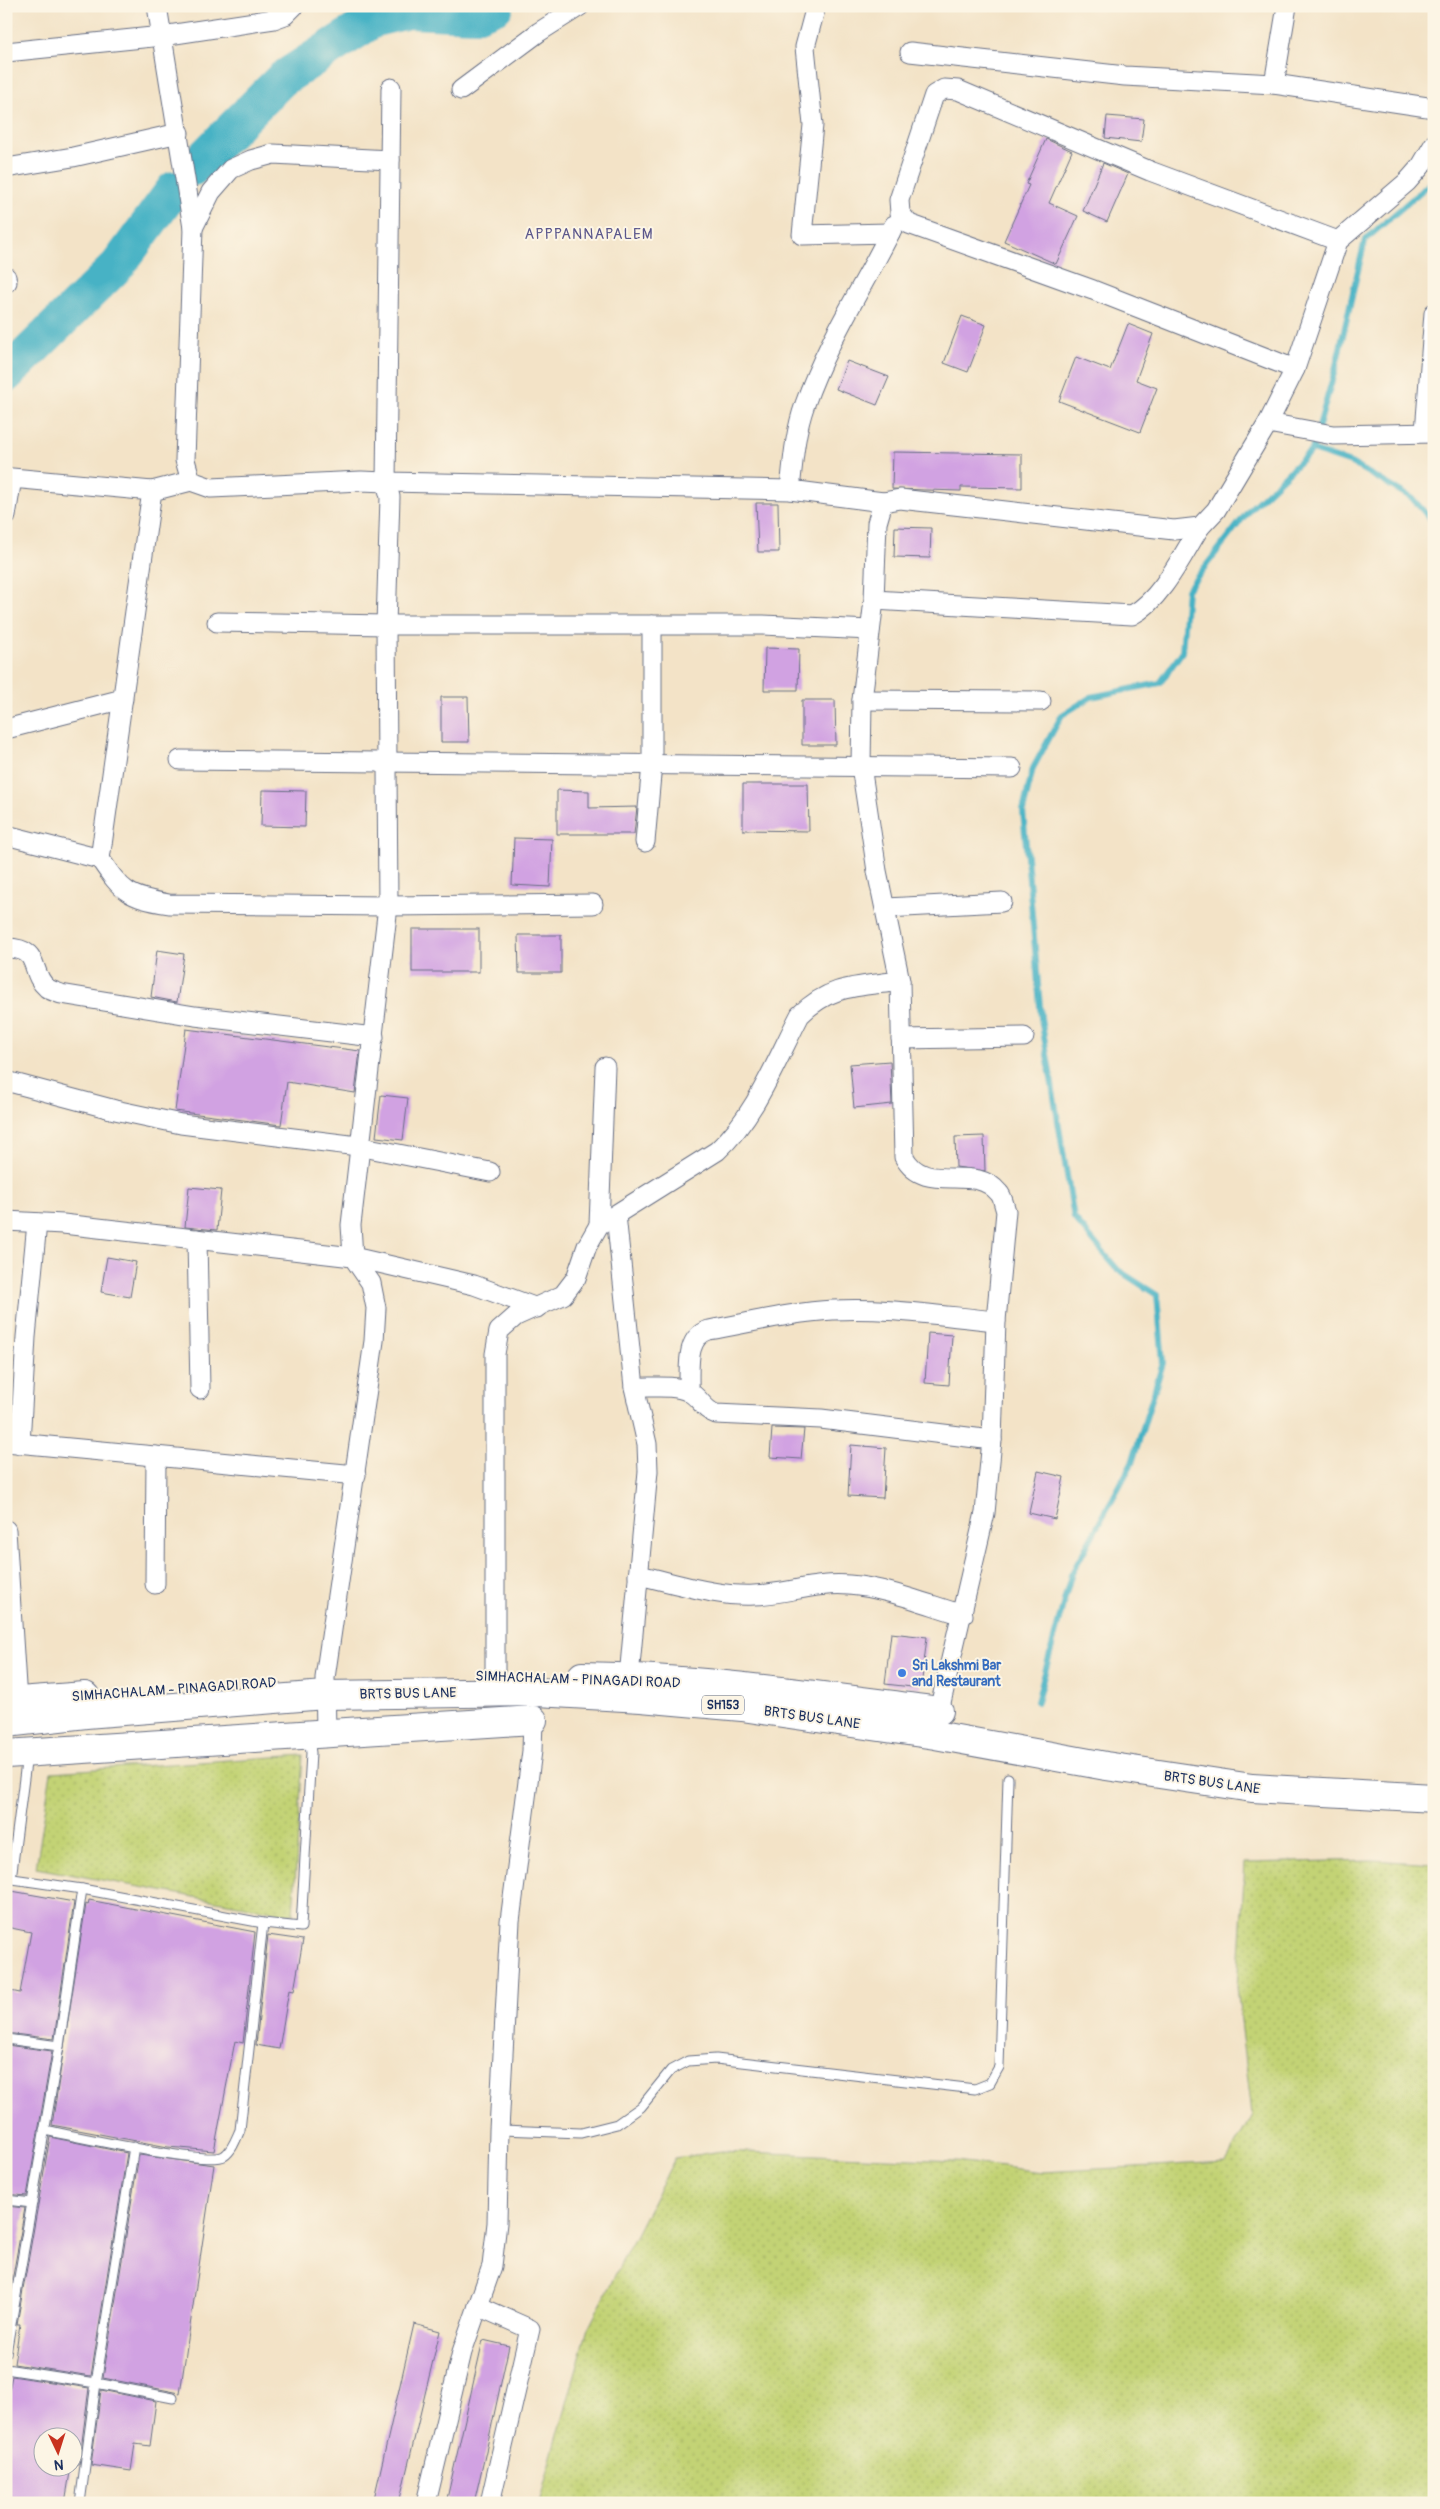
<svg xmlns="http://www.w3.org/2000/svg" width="1440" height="2509" viewBox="0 0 1440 2509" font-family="Pangolin,sans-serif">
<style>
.green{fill:url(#green-dots);stroke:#6f816a}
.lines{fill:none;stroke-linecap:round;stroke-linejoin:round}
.stream{stroke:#47b2c5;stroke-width:6}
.river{stroke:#47b2c5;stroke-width:36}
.building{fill:#d1a2e2}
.lane-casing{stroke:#676e83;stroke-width:11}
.street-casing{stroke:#676e83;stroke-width:21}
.primary-casing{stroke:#676e83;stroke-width:30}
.lane{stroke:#fff;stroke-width:9}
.street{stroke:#fff;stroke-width:19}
.primary{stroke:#fff;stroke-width:28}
.shop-dot{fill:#3f7fe0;stroke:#fcf5e5;stroke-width:2}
.labels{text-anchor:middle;stroke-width:4;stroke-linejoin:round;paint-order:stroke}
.shield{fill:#fcf5e5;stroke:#5e6a86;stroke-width:1}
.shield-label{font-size:12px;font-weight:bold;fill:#1b2f5e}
.shop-label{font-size:14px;font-weight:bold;fill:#366cbe;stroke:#fcf5e5;text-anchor:start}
.street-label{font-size:14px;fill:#1b2f5e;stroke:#fcf5e5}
.neighbourhood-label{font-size:15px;letter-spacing:1px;fill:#5b578c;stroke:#fcf5e5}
</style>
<defs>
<pattern id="green-dots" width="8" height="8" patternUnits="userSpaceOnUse" patternTransform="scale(1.25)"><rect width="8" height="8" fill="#c3d375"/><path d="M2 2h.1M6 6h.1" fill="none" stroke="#a7b568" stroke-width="1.8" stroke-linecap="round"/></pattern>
</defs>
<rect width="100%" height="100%" fill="#fcf5e5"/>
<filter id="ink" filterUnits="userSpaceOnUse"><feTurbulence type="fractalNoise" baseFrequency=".02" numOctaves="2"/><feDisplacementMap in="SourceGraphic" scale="10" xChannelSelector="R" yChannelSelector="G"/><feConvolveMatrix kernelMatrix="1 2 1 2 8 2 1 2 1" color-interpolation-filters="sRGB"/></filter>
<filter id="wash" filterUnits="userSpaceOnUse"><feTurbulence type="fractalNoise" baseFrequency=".0096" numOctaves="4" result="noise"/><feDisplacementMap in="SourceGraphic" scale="20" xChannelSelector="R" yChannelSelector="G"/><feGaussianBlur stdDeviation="1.12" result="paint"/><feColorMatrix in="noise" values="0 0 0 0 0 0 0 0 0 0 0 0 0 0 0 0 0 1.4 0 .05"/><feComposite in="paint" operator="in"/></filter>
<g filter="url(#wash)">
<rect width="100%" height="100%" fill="#f3e3c7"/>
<g class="green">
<path d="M 303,1755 L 293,1915 L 36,1868 L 51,1772 Z"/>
<path d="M 1373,1860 L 1434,1864 L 1434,2503 L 539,2503 L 588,2328 L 675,2158 L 722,2151 L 956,2161 L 1042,2172 L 1226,2162 L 1252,2115 L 1237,1987 L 1245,1863 Z"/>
</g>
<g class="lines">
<g class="stream">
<path d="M 495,6 L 496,7"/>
<path d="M 1312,450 L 1351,463 L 1412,498 L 1434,523"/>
<path d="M 1037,1702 L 1071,1575 L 1132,1463 L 1163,1363 L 1157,1295 L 1118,1270 L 1074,1218 L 1041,1018 L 1023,811 L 1033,768 L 1062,715 L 1091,697 L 1160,683 L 1182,652 L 1187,590 L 1250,509 L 1312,450 L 1335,370 L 1365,240 L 1427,186 L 1434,177"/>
</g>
<g class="river">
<path d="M 193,168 L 282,79 L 375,19 L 409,11 L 476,14 L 496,6"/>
<path d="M 6,375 L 118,265 L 174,189"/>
</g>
</g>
<g id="blocks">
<g class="building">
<path d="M 1107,116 L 1144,119 L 1141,142 L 1105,138 Z"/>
<path d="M 1046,139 L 1072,151 L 1049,203 L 1078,216 L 1056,264 L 1004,241 L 1029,185 L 1026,184 Z"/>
<path d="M 1103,163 L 1128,174 L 1107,222 L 1083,211 Z"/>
<path d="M 962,316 L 986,325 L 968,372 L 944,363 Z"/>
<path d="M 1128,324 L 1153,334 L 1136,380 L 1157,388 L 1140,432 L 1059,401 L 1076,357 L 1110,370 Z"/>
<path d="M 847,361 L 889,377 L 877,405 L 836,389 Z"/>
<path d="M 893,452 L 1022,454 L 1022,488 L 961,487 L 961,491 L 892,489 Z"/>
<path d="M 756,503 L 778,503 L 779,552 L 758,552 Z"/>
<path d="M 895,527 L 931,528 L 930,558 L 894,557 Z"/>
<path d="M 765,648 L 799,649 L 798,690 L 764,690 Z"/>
<path d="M 441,697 L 468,697 L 469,742 L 441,742 Z"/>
<path d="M 802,700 L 835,700 L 836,745 L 802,745 Z"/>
<path d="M 743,784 L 808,784 L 809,831 L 743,830 Z"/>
<path d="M 262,790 L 306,791 L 305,827 L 261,826 Z"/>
<path d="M 557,790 L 589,791 L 589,808 L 637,807 L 634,834 L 557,834 Z"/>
<path d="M 514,838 L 552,839 L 550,887 L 512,885 Z"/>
<rect x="412" y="929" width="67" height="43"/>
<path d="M 518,935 L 561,935 L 561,973 L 519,973 Z"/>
<path d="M 157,950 L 184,954 L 177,1002 L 151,997 Z"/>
<path d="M 186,1029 L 360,1051 L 355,1093 L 287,1082 L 281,1125 L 175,1111 Z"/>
<path d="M 890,1061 L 892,1104 L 854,1108 L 850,1064 Z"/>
<path d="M 381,1095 L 408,1098 L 403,1140 L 376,1137 Z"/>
<path d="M 984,1136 L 985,1171 L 956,1167 L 955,1137 Z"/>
<path d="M 189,1187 L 221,1190 L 217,1230 L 185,1227 Z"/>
<path d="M 107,1257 L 136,1262 L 130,1297 L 101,1292 Z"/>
<path d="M 928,1333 L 952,1335 L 949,1385 L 925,1383 Z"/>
<path d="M 772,1428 L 804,1429 L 801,1459 L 770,1457 Z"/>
<path d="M 851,1445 L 886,1448 L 883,1498 L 848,1496 Z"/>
<path d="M 1038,1471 L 1064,1477 L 1055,1519 L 1029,1513 Z"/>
<path d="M 891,1633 L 927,1637 L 921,1688 L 885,1684 Z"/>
<path d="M 6,1890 L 74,1902 L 54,2039 L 6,2033 L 6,1990 L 20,1993 L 31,1932 L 6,1927 Z"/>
<path d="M 89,1900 L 255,1932 L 243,2043 L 235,2041 L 214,2151 L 168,2147 L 52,2125 L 86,1904 L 88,1905 Z"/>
<path d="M 268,1935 L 303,1940 L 294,1991 L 289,1990 L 279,2049 L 256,2045 Z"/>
<path d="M 6,2045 L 52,2051 L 27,2196 L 6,2194 Z"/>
<path d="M 50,2137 L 127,2153 L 91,2376 L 14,2364 L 20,2324 L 17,2324 Z"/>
<path d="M 139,2155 L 214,2165 L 180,2393 L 103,2378 Z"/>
<path d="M 6,2206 L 25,2208 L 6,2315 Z"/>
<path d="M 414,2324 L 440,2331 L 399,2503 L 373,2503 Z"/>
<path d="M 483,2340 L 509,2346 L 489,2438 L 474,2503 L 446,2503 Z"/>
<path d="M 12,2376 L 89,2388 L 79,2464 L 72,2463 L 72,2436 L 42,2436 L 42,2466 L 71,2466 L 65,2503 L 6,2503 L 6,2404 Z"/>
<path d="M 101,2390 L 156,2401 L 150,2446 L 135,2444 L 131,2471 L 91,2465 Z"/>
</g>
</g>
</g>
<g filter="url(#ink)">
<use href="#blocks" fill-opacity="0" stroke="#676e83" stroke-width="1"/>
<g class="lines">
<g class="lane-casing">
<g id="lane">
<path d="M 6,1878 L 82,1889 L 263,1923"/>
<path d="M 11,1879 L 27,1755"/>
<path d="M 6,2039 L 59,2046"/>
<path d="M 44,2130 C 71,2135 207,2166 224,2156 C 232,2151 236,2139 240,2130 L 263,1923 L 301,1927 L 311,1753 L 309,1737"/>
<path d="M 499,2130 L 581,2133 L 617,2124 L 641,2107 L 671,2070 L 688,2061 L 716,2059 L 975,2089 L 990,2083 L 999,2067 L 1008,1778"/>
<path d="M 6,2200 L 32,2203"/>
<path d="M 6,2353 L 59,2046 L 82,1889"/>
<path d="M 6,2369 L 96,2383 L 173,2398"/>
<path d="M 80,2503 L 96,2383 L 134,2147"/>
</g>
</g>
<g class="street-casing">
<g id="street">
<path d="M 157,6 L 193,228 L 185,460 L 191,481 L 211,488 L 361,481 L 386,482 L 390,497 L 386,625 L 388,906 L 351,1225 L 353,1257 L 371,1283 L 376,1308 L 374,1341 L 325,1678 L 326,1731"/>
<path d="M 816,6 L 805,47 L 813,125 L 802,235 L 890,233"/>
<path d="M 6,52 L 162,36 L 274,19 L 285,15 L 294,6"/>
<path d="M 910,52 L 1125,76 L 1274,84 L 1287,6"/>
<path d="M 1274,84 L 1434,108"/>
<path d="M 391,88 L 386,482 L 790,490 L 883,502"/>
<path d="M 461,90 L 539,32 L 580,6"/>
<path d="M 6,168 L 73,157 L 179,133"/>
<path d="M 193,228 L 211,192 L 231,169 L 251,160 L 273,154 L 390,160"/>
<path d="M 6,277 L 7,282"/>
<path d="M 1295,369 L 1093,290 L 909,224 L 900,213 L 899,200 L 934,95 L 944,89 L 958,90 L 1150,171 L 1338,241"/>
<path d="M 1268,423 L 1333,435 L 1434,433"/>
<path d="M 1425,432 L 1434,313"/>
<path d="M 790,490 C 793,461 795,432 805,404 C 827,341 865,284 894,225"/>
<path d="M 6,516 L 12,478 L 152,491"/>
<path d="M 874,600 L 1132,615 C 1161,600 1183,554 1200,527"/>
<path d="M 217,622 L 386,625 L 763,625 L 870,630"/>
<path d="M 862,700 L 1041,701"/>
<path d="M 6,729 L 123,699"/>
<path d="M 180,760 L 1012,768"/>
<path d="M 6,835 L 100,859 L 152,491 L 191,481"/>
<path d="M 645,842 L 652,764 L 652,625"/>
<path d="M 100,859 C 123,893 128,897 169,904 L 388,906 L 593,904"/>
<path d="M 886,908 L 1002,902"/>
<path d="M 6,948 C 43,948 28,972 47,988 C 51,991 57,992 61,994 L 195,1016 L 374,1037"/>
<path d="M 901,1039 L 1024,1037"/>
<path d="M 6,1081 L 115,1110 L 181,1124 L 358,1146 L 490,1172"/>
<path d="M 616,1215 L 634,1387 L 647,1444 L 648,1471 L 629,1677"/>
<path d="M 6,1221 L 63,1224 L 353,1257 L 474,1285 L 537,1308"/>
<path d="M 599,1225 L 605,1067"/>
<path d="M 197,1239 L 200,1389"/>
<path d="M 634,1387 C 650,1388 674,1384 689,1392 C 700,1397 703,1410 716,1414 L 821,1419 L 992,1440"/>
<path d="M 689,1392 C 690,1370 684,1337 709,1330 C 750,1323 791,1312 833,1310 C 887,1307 942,1316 996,1321"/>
<path d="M 6,1442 L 356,1475"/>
<path d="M 20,1444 L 26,1337 L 37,1223"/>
<path d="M 6,1530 L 17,1701"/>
<path d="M 638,1575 C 676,1583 716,1597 754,1595 C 786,1594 817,1582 849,1585 C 887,1588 926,1604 963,1615"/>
<path d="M 155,1584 L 156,1456"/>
<path d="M 495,1675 L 495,1354 L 499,1331 L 516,1316 L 563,1295 L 576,1278 L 587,1246 L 599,1225 L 717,1151 C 756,1115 776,1061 800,1015 C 831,984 859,987 900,981"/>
<path d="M 939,1711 L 985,1513 L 992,1440 L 996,1321 L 1006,1211 C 1004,1206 1003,1197 999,1193 C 973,1161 926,1197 904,1157 L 900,981 L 877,871 L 861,766 L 862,700 L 874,600 L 877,523 L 883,502 L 900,499 L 1174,530 L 1200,527 L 1216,510 L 1268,423 L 1295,369 L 1338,241 L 1407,182 L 1421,166 L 1434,144"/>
<path d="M 478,2306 L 530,2329 L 490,2503"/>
<path d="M 426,2503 L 462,2352 L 492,2266 L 497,2223 L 499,2130 L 510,1921 L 532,1751 L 533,1720"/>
</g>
</g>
<g class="primary-casing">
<g id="primary">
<path d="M 582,1676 C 701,1678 821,1696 939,1711"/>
<path d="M 6,1702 L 85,1696"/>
<path d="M 6,1723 L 86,1714 L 325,1695 L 537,1692 L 641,1698 L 742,1707 L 935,1735 L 1106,1766 L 1252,1788 L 1434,1798"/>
<path d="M 6,1754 C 182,1744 357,1730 533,1720"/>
</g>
</g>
<use href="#lane" class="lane"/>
<use href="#street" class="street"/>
<use href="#primary" class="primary"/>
</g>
</g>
<circle class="shop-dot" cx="902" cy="1673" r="5"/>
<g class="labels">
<rect class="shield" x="702" y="1695.5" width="42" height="19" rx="4"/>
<g class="shield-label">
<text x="723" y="1709">SH153</text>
</g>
<g class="shop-label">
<text x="912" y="1670">Sri Lakshmi Bar<tspan x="912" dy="16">and Restaurant</tspan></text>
</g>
<g class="street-label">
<text transform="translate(578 1679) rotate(2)" y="5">SIMHACHALAM - PINAGADI ROAD</text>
<text transform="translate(174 1689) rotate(-4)" y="5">SIMHACHALAM - PINAGADI ROAD</text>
<text transform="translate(408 1693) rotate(-1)" y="5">BRTS BUS LANE</text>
<text transform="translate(812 1717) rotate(8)" y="5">BRTS BUS LANE</text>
<text transform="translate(1212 1782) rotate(8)" y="5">BRTS BUS LANE</text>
</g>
<g class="neighbourhood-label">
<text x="589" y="239">APPPANNAPALEM</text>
</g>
</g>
<rect width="1440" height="2509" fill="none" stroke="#fcf5e5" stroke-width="25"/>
<g transform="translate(58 2452) rotate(176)"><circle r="24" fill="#fcf5e5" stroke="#a2a6af"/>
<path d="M0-4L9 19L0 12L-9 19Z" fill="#c8321e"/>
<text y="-8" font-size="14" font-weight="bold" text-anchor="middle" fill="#1b2f5e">N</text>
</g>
</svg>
